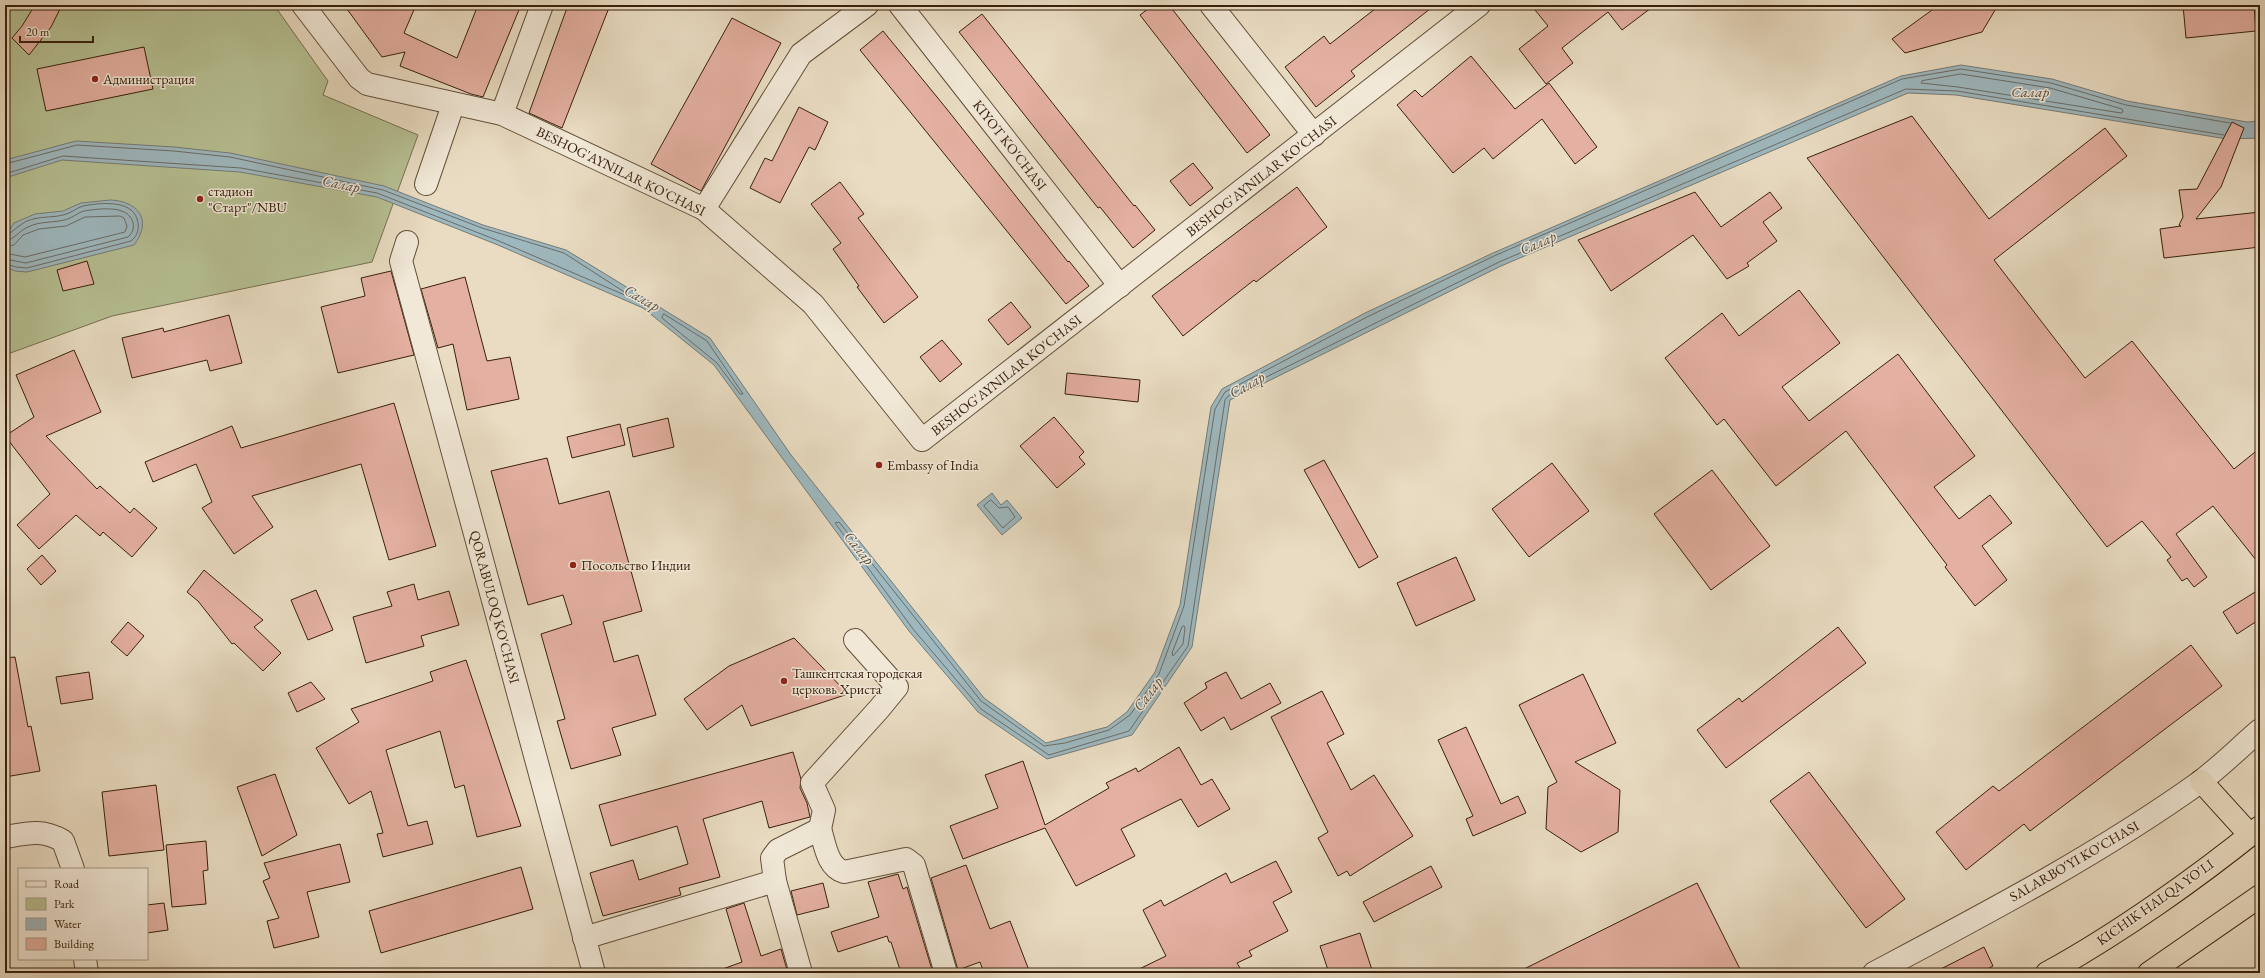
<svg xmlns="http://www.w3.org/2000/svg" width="2265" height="978" viewBox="0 0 2265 978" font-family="'EB Garamond',serif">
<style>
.green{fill:#b6c093;stroke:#777050}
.water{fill:#9eb8bf;stroke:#757b77}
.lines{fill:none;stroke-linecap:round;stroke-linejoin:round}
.shore{stroke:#6b6c66;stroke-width:1}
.building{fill:#e4b0a1;stroke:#38200c}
.minor-casing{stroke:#644f3a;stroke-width:24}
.trunk-casing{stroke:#38200c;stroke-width:24}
.minor{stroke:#f1e8d7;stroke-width:22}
.trunk{stroke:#e9dcc2;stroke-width:22}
.poi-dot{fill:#8f2418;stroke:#f1e8d7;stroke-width:1.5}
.labels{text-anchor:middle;stroke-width:3;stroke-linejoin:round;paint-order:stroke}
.poi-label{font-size:14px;fill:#38200c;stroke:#f1e8d7;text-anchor:start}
.street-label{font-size:14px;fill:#38200c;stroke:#f1e8d7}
.water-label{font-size:15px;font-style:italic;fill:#574e42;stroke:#f1e8d7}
</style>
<rect width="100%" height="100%" fill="#e9dcc2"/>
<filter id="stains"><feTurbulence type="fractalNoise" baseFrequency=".005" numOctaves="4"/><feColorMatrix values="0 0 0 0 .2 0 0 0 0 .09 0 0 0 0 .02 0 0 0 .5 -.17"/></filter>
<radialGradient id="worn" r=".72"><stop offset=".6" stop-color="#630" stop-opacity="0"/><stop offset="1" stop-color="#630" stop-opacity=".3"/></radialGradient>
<path class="green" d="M 5,5 L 274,5 L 328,81 L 323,95 L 418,135 L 372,262 L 112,316 L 5,355 Z"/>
<g class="water">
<path d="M 1961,65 L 2052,79 L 2127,101 L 2247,122 L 2260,121 L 2260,138 L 2227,139 L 1956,95 L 1908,93 L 1501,266 L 1230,400 L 1192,647 L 1132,735 L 1047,759 L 978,712 L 909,631 L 714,365 L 643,308 L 498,245 L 377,197 L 240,172 L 62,160 L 5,178 L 5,160 L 76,141 L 174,147 L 230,153 L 384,186 L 483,225 L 566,250 L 710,338 L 791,455 L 984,698 L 1046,743 L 1107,727 L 1127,712 L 1155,672 L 1180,605 L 1211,407 L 1222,389 L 1365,313 L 1493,253 L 1901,76 Z"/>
<path d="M 110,200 C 138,201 153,220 134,245 L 27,272 L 15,271 L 5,267 L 5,236 L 14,223 L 35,214 L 63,211 L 81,203 Z"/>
<path d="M 992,493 L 1001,505 L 1007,500 L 1022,518 L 1002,535 L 977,505 Z"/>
</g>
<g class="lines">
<g class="shore">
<path d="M 1961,74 L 2050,88 L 2122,109 L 2123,112 L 2121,113 L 1958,87 L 1921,83 L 1922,81 Z"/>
<path d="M 2224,135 L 1957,91 L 1906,89 L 1499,262 L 1228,396 L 1225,400 L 1188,646 L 1129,731 L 1049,755 L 981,709 L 913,629 L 835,523 L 839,522 L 981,701 L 1044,746 L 1065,743 L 1109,730 L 1130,715 L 1159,674 L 1184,606 L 1215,409 L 1225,392 L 1367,317 L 1494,256 L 1902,79 L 1961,69 L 2051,83 L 2126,105 L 2230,123"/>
<path d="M 5,164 L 77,145 L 174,151 L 230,157 L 383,190 L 482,228 L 564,253 L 629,295 L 627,296 L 499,241 L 377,193 L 241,168 L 63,156 L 5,174"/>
<path d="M 5,236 C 9,235 20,224 27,221 C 39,216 51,218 63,215 C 70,214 76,208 83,206 C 99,203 131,199 137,219 C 140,228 138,235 131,241 L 27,268 L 16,267 L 5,264"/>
<path d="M 5,241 C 14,240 20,230 28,227 C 40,221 52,223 64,220 C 71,219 77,213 84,211 C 97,209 123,205 131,218 C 135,224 134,232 128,237 L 26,263 L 5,259"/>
<path d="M 5,247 L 14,245 L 23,235 L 39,229 L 66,226 L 85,217 L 120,216 L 124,218 L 127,226 L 125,232 L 25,257 L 5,253"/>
<path d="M 664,314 L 707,341 L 743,394 L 740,394 L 717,363 L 662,318 Z"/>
<path d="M 991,500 L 999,508 L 1008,507 L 1015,517 L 1003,528 L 984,506 Z"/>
<path d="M 1184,626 L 1185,628 L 1183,644 L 1173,656 L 1172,653 L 1182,627 Z"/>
</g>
</g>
<g class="building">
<path d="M 35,5 L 62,5 L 51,27 L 29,55 L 12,38 L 22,26 Z"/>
<path d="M 344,5 L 416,5 L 404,33 L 457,58 L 478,5 L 521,5 L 483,97 L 471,94 L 400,66 L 405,52 L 382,57 Z"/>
<path d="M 568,5 L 610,5 L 562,128 L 529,113 Z"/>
<path d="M 1153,5 L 1169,5 L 1270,135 L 1247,153 L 1140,15 Z"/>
<path d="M 1380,5 L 1435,5 L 1351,71 L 1355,76 L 1316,107 L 1285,67 L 1324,36 L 1330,44 Z"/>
<path d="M 1531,5 L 1655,5 L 1622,30 L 1608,12 L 1562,48 L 1573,63 L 1546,84 L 1519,49 L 1548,26 Z"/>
<path d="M 1939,5 L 1998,5 L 1982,32 L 1905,53 L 1892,39 Z"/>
<path d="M 2183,5 L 2254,5 L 2256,31 L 2186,38 Z"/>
<path d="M 982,14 L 1134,206 L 1135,205 L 1155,230 L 1133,248 L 1100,207 L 1098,208 L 959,32 Z"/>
<path d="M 732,18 L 781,43 L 701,191 L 651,164 Z"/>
<path d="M 883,31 L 946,108 L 1068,262 L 1069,261 L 1089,286 L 1066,304 L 860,50 Z"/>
<path d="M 144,47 L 153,89 L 46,111 L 37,69 Z"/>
<path d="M 1471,56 L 1515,109 L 1549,83 L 1597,147 L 1575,164 L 1542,119 L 1493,159 L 1484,148 L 1453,173 L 1397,105 L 1415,90 L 1422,97 Z"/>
<path d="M 799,107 L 828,122 L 815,150 L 809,147 L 780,203 L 750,188 L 765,158 L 772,161 Z"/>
<path d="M 1912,116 L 1989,219 L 2105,128 L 2127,156 L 1994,260 L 2085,378 L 2132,341 L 2234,469 L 2260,448 L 2260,565 L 2213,506 L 2176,534 L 2207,577 L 2194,587 L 2187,578 L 2182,581 L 2167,560 L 2171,557 L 2142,521 L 2107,547 L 1807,158 Z"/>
<path d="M 2232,122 L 2244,128 L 2221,187 L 2196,219 L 2260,212 L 2260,247 L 2164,258 L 2160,229 L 2181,226 L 2179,225 L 2183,217 L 2179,190 L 2197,189 Z"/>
<path d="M 1193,163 L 1213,188 L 1190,206 L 1170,181 Z"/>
<path d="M 840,182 L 864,214 L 858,218 L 918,297 L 884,323 L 857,287 L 859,286 L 833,249 L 841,243 L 811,204 Z"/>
<path d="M 1297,187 L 1327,227 L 1256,282 L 1254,280 L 1183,336 L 1152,296 Z"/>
<path d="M 1695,192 L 1721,227 L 1770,192 L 1782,208 L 1763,222 L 1777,241 L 1747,263 L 1749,266 L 1727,279 L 1693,235 L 1611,291 L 1578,240 Z"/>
<path d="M 87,261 L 94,284 L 63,291 L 57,270 Z"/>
<path d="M 391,271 L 414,355 L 338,373 L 321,307 L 365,296 L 361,278 Z"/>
<path d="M 465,277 L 487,361 L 510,357 L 519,399 L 467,410 L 453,344 L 438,348 L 421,289 Z"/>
<path d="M 1799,290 L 1840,343 L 1782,387 L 1809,421 L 1898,354 L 1975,456 L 1934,487 L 1959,519 L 1990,495 L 2012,523 L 1982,546 L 2007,580 L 1975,606 L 1945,567 L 1947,565 L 1846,431 L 1776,486 L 1724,419 L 1717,425 L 1665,358 L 1722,313 L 1739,336 Z"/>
<path d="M 1011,302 L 1031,327 L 1008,345 L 988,320 Z"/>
<path d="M 229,315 L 242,363 L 210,371 L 207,360 L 132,378 L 122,338 L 163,328 L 164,332 Z"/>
<path d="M 942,340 L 962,364 L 940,382 L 920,357 Z"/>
<path d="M 74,350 L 101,412 L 46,436 L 97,489 L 100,486 L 130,513 L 134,508 L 157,528 L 132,557 L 103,532 L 100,536 L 76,515 L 39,549 L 17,525 L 50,494 L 5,436 L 34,417 L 16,375 Z"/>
<path d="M 1067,373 L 1140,380 L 1138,402 L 1065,394 Z"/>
<path d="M 394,403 L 436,546 L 389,560 L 361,464 L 252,496 L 273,527 L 234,554 L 202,508 L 212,502 L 196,464 L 153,482 L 145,462 L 232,426 L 241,448 Z"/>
<path d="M 1054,417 L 1084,452 L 1079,457 L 1085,464 L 1057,488 L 1020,446 Z"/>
<path d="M 668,418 L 674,447 L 633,457 L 627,428 Z"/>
<path d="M 620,424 L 625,445 L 572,458 L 567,437 Z"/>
<path d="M 547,458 L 559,504 L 609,491 L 642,611 L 603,622 L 614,662 L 638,655 L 656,715 L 612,728 L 621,755 L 571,769 L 557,721 L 565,719 L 541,634 L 572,624 L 563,595 L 528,605 L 491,471 Z"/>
<path d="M 1324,460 L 1378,557 L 1359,568 L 1304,470 Z"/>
<path d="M 1552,463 L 1589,511 L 1529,557 L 1492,509 Z"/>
<path d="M 1712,470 L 1770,546 L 1711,590 L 1654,514 Z"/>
<path d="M 42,555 L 56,571 L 41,585 L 27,569 Z"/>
<path d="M 1456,557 L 1475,600 L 1416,626 L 1397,583 Z"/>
<path d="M 204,570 L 263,620 L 254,627 L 281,653 L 263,671 L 234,643 L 232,644 L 198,601 L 187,592 Z"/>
<path d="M 414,584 L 418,600 L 449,591 L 459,625 L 421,636 L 424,646 L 366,663 L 353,617 L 392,606 L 387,592 Z"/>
<path d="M 2260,589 L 2260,619 L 2237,634 L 2223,612 Z"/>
<path d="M 316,590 L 333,630 L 308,640 L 291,600 Z"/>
<path d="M 128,622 L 144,636 L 127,656 L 111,642 Z"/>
<path d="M 1838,627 L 1866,663 L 1726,768 L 1697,730 L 1739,698 L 1742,702 Z"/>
<path d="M 794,638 L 848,694 L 751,726 L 742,705 L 707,730 L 684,699 L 729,666 Z"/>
<path d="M 2191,645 L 2222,686 L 2030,831 L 2024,824 L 1966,870 L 1936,832 L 1993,786 L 1999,791 Z"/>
<path d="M 15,657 L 28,727 L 31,726 L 40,771 L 5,777 L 5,658 Z"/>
<path d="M 466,660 L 521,826 L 477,837 L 464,785 L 455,788 L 440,731 L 386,750 L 408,826 L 427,821 L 433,844 L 383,857 L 377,834 L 383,833 L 371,791 L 349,804 L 316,748 L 359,722 L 351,709 L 433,681 L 430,672 Z"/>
<path d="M 89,672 L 93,699 L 61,704 L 56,677 Z"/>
<path d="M 1226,672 L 1241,699 L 1270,683 L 1281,703 L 1231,730 L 1224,717 L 1201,731 L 1184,703 L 1207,688 L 1205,683 Z"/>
<path d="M 1583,674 L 1616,743 L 1575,762 L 1620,790 L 1618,832 L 1581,852 L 1546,829 L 1548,787 L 1557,782 L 1519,705 Z"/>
<path d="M 311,682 L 325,699 L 297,712 L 288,693 Z"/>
<path d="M 1322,691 L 1344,734 L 1327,743 L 1351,790 L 1374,775 L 1413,836 L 1350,876 L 1347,871 L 1338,876 L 1318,838 L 1328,832 L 1271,717 Z"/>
<path d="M 1466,727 L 1501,804 L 1518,796 L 1526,813 L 1473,836 L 1466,819 L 1473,816 L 1438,740 Z"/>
<path d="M 1179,747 L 1201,785 L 1212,779 L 1230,809 L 1198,827 L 1181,799 L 1121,829 L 1135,856 L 1076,886 L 1045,828 L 963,859 L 950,826 L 998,808 L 985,775 L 1023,761 L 1045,825 L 1109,788 L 1106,783 L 1136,768 L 1138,772 Z"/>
<path d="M 793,752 L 801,779 L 800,788 L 807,803 L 810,817 L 769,828 L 762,801 L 703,819 L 720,877 L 679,888 L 681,895 L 603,916 L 590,873 L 633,860 L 639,880 L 688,864 L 677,826 L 611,846 L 599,805 Z"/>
<path d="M 1809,772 L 1905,899 L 1866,928 L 1770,801 Z"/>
<path d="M 275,774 L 297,835 L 262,856 L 237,787 Z"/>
<path d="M 156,785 L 164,850 L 109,856 L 102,792 Z"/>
<path d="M 206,841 L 208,870 L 203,871 L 206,904 L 172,907 L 166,845 Z"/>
<path d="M 340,844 L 350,882 L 307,892 L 319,937 L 274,948 L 267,921 L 279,918 L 263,881 L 270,878 L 264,863 Z"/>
<path d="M 1276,861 L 1292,892 L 1273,902 L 1288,931 L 1249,951 L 1252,956 L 1237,963 L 1243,973 L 1131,973 L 1166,956 L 1143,910 L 1161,900 L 1164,906 L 1226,873 L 1231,883 Z"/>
<path d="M 966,865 L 990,929 L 1010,921 L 1030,973 L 984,973 L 980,962 L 958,970 L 931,878 Z"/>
<path d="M 1431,866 L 1442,887 L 1374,922 L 1363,902 Z"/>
<path d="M 521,867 L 533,909 L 381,953 L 369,911 Z"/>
<path d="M 898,874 L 903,889 L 907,887 L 933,973 L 901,973 L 891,942 L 889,942 L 887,936 L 838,952 L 831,932 L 879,917 L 868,882 Z"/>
<path d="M 823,883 L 829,907 L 797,915 L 791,891 Z"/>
<path d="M 1697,883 L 1742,973 L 1516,973 Z"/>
<path d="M 164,903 L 168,930 L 147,933 L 147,905 Z"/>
<path d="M 744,903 L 761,956 L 781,949 L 788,973 L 720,973 L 720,970 L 742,962 L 726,909 Z"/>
<path d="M 1360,933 L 1373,973 L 1329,973 L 1320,946 Z"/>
<path d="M 1984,947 L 1993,966 L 1980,973 L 1933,973 Z"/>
</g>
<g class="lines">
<g class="minor-casing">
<g id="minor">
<path d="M 303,5 L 359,78 L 367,84 L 502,114 L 704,209 L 813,304 L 922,440 L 1479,5"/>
<path d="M 900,5 L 1120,286"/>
<path d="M 1211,5 L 1314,135"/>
<path d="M 502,114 L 542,5"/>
<path d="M 426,184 L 453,105"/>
<path d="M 704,209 L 801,54 L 867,5"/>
<path d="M 407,242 L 401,261 L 594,973"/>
<path d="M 820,829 L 824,810 L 812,783 L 879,709 L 897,687 L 855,640"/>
<path d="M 5,837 C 29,833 42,829 63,841 L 73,869"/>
<path d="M 775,881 L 801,973"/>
<path d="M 584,938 L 775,881 L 772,858 L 778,850 L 820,829 C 825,844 827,867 844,872 L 906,859 L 914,865 L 946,973"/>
<path d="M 85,959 L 87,973"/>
<path d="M 1874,973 C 1985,914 2098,855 2200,782 C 2221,766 2240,747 2260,730"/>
</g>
</g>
<g class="trunk-casing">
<g id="trunk">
<path d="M 2201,781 L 2250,835"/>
<path d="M 2047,973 C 2118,934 2197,878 2260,827"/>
<path d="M 2149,973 L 2260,896"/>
</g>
</g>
<use href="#minor" class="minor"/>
<use href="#trunk" class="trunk"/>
</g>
<g class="poi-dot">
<circle cx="95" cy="79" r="4"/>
<circle cx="200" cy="199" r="4"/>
<circle cx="879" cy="465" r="4"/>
<circle cx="573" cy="565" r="4"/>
<circle cx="784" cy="681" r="4"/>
</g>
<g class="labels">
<g class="poi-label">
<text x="103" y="84">Администрация</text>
<text x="208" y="196">стадион<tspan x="208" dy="16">"Старт"/NBU</tspan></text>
<text x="887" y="470">Embassy of India</text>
<text x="581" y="570">Посольство Индии</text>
<text x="792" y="678">Ташкентская городская<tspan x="792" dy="16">церковь Христа</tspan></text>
</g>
<g class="street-label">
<text transform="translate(1010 145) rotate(52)" y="5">KIYOT KO'CHASI</text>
<text transform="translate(621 171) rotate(26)" y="5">BESHOG'AYNILAR KO'CHASI</text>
<text transform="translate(1261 176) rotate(-38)" y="5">BESHOG'AYNILAR KO'CHASI</text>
<text transform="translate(1006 375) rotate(-38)" y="5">BESHOG'AYNILAR KO'CHASI</text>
<text transform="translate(495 607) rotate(75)" y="5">QORABULOQ KO'CHASI</text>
<text transform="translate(2074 861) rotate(-30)" y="5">SALARBO'YI KO'CHASI</text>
<text transform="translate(2155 902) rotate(-35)" y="5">KICHIK HALQA YO'LI</text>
</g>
<g class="water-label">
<text x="2030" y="97">Салар</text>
<text transform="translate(341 184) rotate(11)" y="5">Салар</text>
<text transform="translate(1538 243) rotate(-24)" y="5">Салар</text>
<text transform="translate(642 298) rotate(29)" y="5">Салар</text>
<text transform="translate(1247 385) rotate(-30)" y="5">Салар</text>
<text transform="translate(859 548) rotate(51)" y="5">Салар</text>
<text transform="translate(1148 694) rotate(-53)" y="5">Салар</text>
</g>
</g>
<rect width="2265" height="978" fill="none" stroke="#e9dcc2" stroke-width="20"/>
<rect x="6" y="6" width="2253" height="966" fill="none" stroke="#38200c" stroke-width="2"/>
<rect x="10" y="10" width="2245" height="958" fill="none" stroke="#38200c"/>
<rect x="18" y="868" width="130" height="92" fill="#f1e8d7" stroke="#a79886"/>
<rect x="26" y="881" width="20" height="6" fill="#f1e8d7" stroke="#a79886"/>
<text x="54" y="888" font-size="12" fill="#38200c">Road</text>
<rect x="26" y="898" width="20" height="12" fill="#b6c093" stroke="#a79886"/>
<text x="54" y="908" font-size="12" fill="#38200c">Park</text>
<rect x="26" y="918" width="20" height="12" fill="#9eb8bf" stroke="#a79886"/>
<text x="54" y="928" font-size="12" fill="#38200c">Water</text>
<rect x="26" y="938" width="20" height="12" fill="#e4b0a1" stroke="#a79886"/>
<text x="54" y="948" font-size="12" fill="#38200c">Building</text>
<path d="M20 36v6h73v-6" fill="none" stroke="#38200c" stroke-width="2"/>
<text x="26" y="36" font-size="12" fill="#38200c" stroke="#f1e8d7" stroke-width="3" paint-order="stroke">20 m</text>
<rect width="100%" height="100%" filter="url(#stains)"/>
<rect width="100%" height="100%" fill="url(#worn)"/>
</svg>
